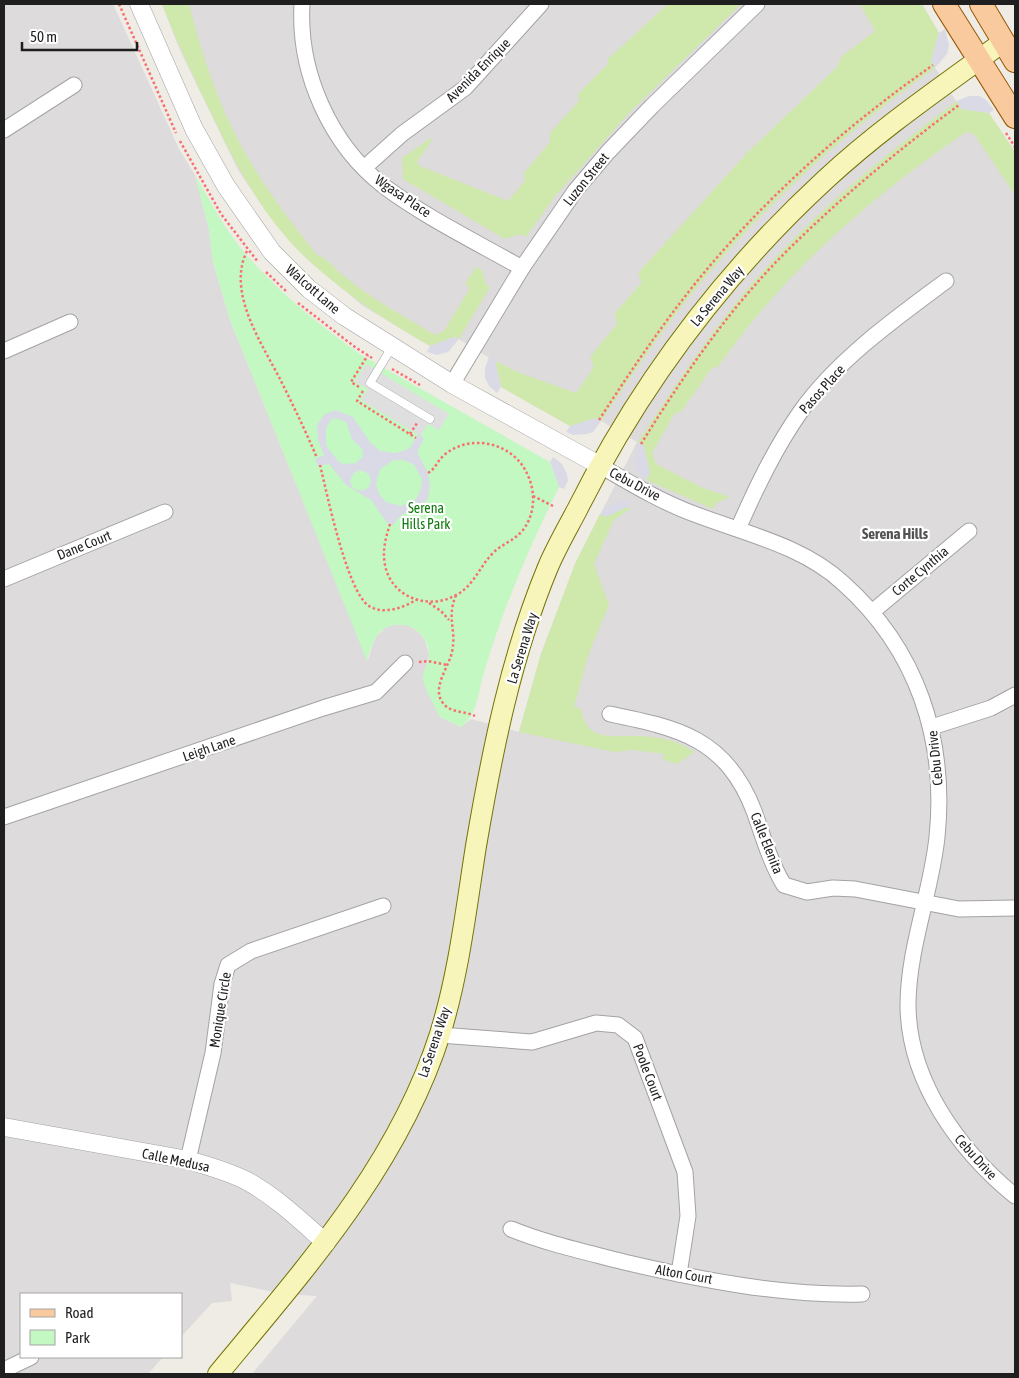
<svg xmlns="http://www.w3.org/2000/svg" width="1019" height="1378" viewBox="0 0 1019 1378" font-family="'Asap Condensed',sans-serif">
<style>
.residential{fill:#dddbdc}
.grass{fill:#cfe8ac}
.park{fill:#c4f8c3}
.parking{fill:#dfdfdf}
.plaza{fill:#d9dae5;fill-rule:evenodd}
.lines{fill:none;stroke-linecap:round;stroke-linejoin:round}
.service-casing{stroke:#a3a3a3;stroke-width:9}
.minor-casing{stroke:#a3a3a3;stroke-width:17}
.tertiary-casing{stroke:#a3a3a3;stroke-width:19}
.secondary-casing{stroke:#727407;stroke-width:22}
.primary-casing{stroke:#965803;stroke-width:24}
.path{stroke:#f7706e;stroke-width:2.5;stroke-dasharray:2.5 2.5;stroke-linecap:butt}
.service{stroke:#fff;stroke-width:8}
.minor{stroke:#fff;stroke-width:15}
.tertiary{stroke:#fff;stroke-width:18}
.secondary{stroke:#f8f5ba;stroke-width:20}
.primary{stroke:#faca9f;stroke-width:22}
.labels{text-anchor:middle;stroke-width:4.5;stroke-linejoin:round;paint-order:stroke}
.street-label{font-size:14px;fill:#1f1f1f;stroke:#fff}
.park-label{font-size:14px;fill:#0f7b0e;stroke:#fff}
.neighbourhood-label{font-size:15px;font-weight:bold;fill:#525252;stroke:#fff}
</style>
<rect width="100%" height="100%" fill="#efebe5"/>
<path class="residential" d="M 4,4 L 113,4 L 179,149 L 195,175 L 209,229 L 213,262 L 230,320 L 368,660 L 375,638 L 388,625 L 406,624 L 420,633 L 425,641 L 429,655 L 423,679 L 440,717 L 461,727 L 471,719 L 519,732 L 541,654 L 575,564 L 637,442 L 596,418 L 570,426 L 501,387 L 495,361 L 455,337 L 430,346 L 363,306 L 304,256 L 270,217 L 238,170 L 179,48 L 162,4 L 922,4 L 939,33 L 931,61 L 961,109 L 989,113 L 1015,152 L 1015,1374 L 252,1374 L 317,1296 L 284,1294 L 230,1283 L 232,1301 L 212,1303 L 181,1337 L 181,1294 L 21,1294 L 21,1357 L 163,1357 L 148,1374 L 4,1374 Z"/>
<g class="grass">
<path d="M 162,4 L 189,4 C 203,58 221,113 250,161 C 269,194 293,225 317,255 C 328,258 335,269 344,276 C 371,299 404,316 435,335 L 444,331 L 470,288 L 465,284 L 476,267 L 482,270 L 486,285 L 490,287 L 459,339 L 454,337 L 430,346 C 384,319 344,294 304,256 C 262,216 235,163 210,111 C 193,76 176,40 162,4 Z"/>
<path d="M 668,4 L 741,4 L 629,113 L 556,195 L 526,237 L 520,234 L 505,239 L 403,179 L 402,158 L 431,138 L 432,140 L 417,162 L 420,166 L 508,201 L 525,181 L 524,173 L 550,142 L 550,133 L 579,101 L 578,94 L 608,64 L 608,59 Z"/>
<path d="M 860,4 L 922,4 L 939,33 L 931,61 L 935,68 C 845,132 764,205 694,291 C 660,333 631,377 601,421 L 596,418 L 570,426 L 501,387 L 495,361 L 520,373 L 576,393 L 594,367 L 590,357 L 617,324 L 615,313 L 642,282 L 638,273 L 748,152 L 837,67 L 842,56 L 875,31 Z"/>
<path d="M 957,101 L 961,109 L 989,113 L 1015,152 L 1015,195 L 974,134 L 966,132 C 870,198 784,272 718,367 L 712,368 L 681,412 L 675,413 L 652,453 L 656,464 L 703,488 L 730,497 L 715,504 L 713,509 L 646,480 L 650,473 L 638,442 C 671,392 704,341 743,294 C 805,220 880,158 957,101 Z"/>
<path d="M 628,507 L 630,509 L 614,520 L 594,564 L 609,605 L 589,653 L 574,707 L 581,709 C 586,743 613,735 639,736 C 658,737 678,740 694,752 L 677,764 L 662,759 L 664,754 L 634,750 L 614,752 L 519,732 L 541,654 L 575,564 L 600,514 L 606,516 Z"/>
</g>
<path class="park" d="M 195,175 C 210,201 225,229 244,252 C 278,292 319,325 361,355 L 550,462 L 559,487 C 529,548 502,610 483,676 C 478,694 477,715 461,727 L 440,717 C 436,708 423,687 423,678 C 423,670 429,663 429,655 C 429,637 413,623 396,625 C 377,626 372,645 367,661 L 230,320 L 213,262 L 209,229 Z"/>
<path class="parking" d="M 366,364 L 449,414 L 439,430 L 428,424 L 420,436 L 361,400 L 368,389 L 355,382 Z"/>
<g class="plaza">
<path d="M 945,29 L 949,45 L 947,54 L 935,68 L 931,61 L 939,33 Z"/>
<path d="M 969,96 L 979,96 L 986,100 L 994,110 L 989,113 L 961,109 L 957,101 Z"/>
<path d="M 454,337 L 459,339 L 448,352 L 437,355 L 427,352 L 430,346 Z"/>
<path d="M 489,357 L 495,361 L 501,387 L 497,393 L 489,386 L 485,378 L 485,368 Z"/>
<path d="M 336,410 L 353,417 L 370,442 L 380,451 L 395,453 L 403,451 L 410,448 L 418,434 L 424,438 L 418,450 L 418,454 L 428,473 L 430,486 L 428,499 L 423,504 L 400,516 L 393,525 L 387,523 L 371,500 L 346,485 L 329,464 L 318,466 L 315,459 L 324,455 L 318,440 L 317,425 L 325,414 ZM 336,418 L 346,422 L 352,439 L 362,449 L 363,456 L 356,463 L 343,464 L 338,461 L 326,445 L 326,428 L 331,420 ZM 394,460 L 404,460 L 414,465 L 422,479 L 421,489 L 416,499 L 401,506 L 386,502 L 379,494 L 376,484 L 380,469 ZM 361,470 L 369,474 L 371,481 L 368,488 L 361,491 L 353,488 L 350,481 L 354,473 Z"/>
<path d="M 596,418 L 601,421 L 593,432 L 587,434 L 573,435 L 566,432 L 570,426 Z"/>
<path d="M 638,442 L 644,446 L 650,473 L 646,480 L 638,471 L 635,462 Z"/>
<path d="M 553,457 L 562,464 L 567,474 L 568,481 L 564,489 L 559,487 L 550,462 Z"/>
<path d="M 625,499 L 631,501 L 628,507 L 606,517 L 600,514 L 608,506 Z"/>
</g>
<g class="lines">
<g class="service-casing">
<path id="service" d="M 392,347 L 370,383 L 430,419"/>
</g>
<g class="minor-casing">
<g id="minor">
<path d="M 302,4 C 298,72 330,145 385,187 C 427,218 476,242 522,268"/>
<path d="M 4,130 L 74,85"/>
<path d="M 364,168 L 402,134 L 465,88 L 541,4"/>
<path d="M 4,351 L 70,322"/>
<path d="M 452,384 L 522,268 L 575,191 L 608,152 L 652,106 L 757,4"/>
<path d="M 599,465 C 630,483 663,503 697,515 C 747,534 803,546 843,583 C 917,649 947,739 937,837 C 931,894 908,948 908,1006 C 909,1082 959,1150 1015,1196"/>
<path d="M 738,529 C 756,488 775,448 801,411 C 837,360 896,318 946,281"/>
<path d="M 4,579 L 165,512"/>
<path d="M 872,612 L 969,531"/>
<path d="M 610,714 C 678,728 726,738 754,811 C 763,836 770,862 784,885 L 807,892 L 833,888 L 855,889 L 959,909 L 1015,908"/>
<path d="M 932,727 L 991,708 L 1015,695"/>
<path d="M 4,817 L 323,708 L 376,692 L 405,663"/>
<path d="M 440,1035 L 532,1042 L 596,1023 L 618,1025 L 635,1038 L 685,1172 L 688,1216 L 679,1274"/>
<path d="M 188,1160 L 213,1053 L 222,984 L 228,965 L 251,951 L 383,906"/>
<path d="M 511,1229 C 548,1244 586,1252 624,1262 C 701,1280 783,1296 862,1294"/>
<path d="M 4,1370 L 31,1357"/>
</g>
</g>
<g class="tertiary-casing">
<g id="tertiary">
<path d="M 139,4 L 194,129 L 226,186 L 272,252 L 309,289 L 344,316 L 452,384 L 599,465"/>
<path d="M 4,1127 L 188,1160 C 208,1166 228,1171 247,1181 C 276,1197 301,1221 326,1243"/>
</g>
</g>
<g class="secondary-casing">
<path id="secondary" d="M 218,1374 C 304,1270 398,1166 440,1034 C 459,973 466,909 476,846 C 492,752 511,656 548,567 C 556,548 567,529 577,510 C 639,386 724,273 826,179 C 881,128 943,86 1003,42"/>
</g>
<g class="primary-casing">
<g id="primary">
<path d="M 944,4 L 1015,117"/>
<path d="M 981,4 L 1015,61"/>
</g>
</g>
<g class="path">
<path d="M 119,4 L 176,133"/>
<path d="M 1006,133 L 1015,147"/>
<path d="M 180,141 L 221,214 L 258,262"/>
<path d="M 247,251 C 226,293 263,345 281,381 C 294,407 306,432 317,458"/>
<path d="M 266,272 L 287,292"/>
<path d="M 298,303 L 355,347 L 372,358"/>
<path d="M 392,369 L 420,385"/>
<path d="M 359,387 L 351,382 L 368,355"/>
<path d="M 363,391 L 357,401 L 416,438"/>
<path d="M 599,420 C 628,375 657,332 690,290 C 759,203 843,128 933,65"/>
<path d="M 410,434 L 417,423"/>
<path d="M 641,444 C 685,373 733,303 793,245 C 845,194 901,148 959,105"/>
<path d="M 320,465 C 327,493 347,592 369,606 C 383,615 403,608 416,600"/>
<path d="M 533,496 L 553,506"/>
<path d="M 390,524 C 386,537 382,550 385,565 C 391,597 428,611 456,595 C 474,586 479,567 493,553 C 502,544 515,540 523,530 C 539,509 535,479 518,460 C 498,439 464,437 443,456 C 437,462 435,469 428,473"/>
<path d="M 456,595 C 446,620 457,628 452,652 C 449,667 431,688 443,703 C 450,713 465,711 475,716"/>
<path d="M 429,603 L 441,611 L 449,620"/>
<path d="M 419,662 L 428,661 L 447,665"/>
</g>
<use href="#service" class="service"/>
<use href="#minor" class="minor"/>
<use href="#tertiary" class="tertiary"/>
<use href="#secondary" class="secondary"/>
<use href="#primary" class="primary"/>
</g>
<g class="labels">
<g class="street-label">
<text transform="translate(478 70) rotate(-45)" y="5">Avenida Enrique</text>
<text transform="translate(586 179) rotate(-51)" y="5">Luzon Street</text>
<text transform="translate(403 196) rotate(34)" y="5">Wgasa Place</text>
<text transform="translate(313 289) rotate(41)" y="5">Walcott Lane</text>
<text transform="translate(717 296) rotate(-50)" y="5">La Serena Way</text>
<text transform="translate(822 389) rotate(-48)" y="5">Pasos Place</text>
<text transform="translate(635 484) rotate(28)" y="5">Cebu Drive</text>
<text transform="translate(84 545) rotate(-22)" y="5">Dane Court</text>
<text transform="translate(920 571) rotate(-40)" y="5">Corte Cynthia</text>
<text transform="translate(522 648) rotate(-73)" y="5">La Serena Way</text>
<text transform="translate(209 748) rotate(-19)" y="5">Leigh Lane</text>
<text transform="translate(935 758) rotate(-96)" y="5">Cebu Drive</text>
<text transform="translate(767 843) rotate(68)" y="5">Calle Elenita</text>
<text transform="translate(220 1010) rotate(-81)" y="5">Monique Circle</text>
<text transform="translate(434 1042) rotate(-71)" y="5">La Serena Way</text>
<text transform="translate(648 1072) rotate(69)" y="5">Poole Court</text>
<text transform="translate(976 1157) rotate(48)" y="5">Cebu Drive</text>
<text transform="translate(176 1160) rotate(12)" y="5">Calle Medusa</text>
<text transform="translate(684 1274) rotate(10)" y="5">Alton Court</text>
</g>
<g class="park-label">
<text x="426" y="513">Serena<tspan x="426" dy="16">Hills Park</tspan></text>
</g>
<g class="neighbourhood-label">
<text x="895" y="539">Serena Hills</text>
</g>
</g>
<rect width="1019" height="1378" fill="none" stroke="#1f1f1f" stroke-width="10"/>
<rect x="20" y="1293" width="162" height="65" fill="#ffffff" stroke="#a5a5a5"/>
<rect x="30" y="1309" width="25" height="8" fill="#faca9f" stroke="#a5a5a5"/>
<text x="65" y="1318" font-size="15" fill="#1f1f1f">Road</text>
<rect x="30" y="1330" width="25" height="15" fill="#c4f8c3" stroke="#a5a5a5"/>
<text x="65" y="1343" font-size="15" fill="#1f1f1f">Park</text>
<path d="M22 42v8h115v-8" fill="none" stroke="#1f1f1f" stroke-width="2.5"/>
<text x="30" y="42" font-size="15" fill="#1f1f1f" stroke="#ffffff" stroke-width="4" paint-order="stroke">50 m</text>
</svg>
